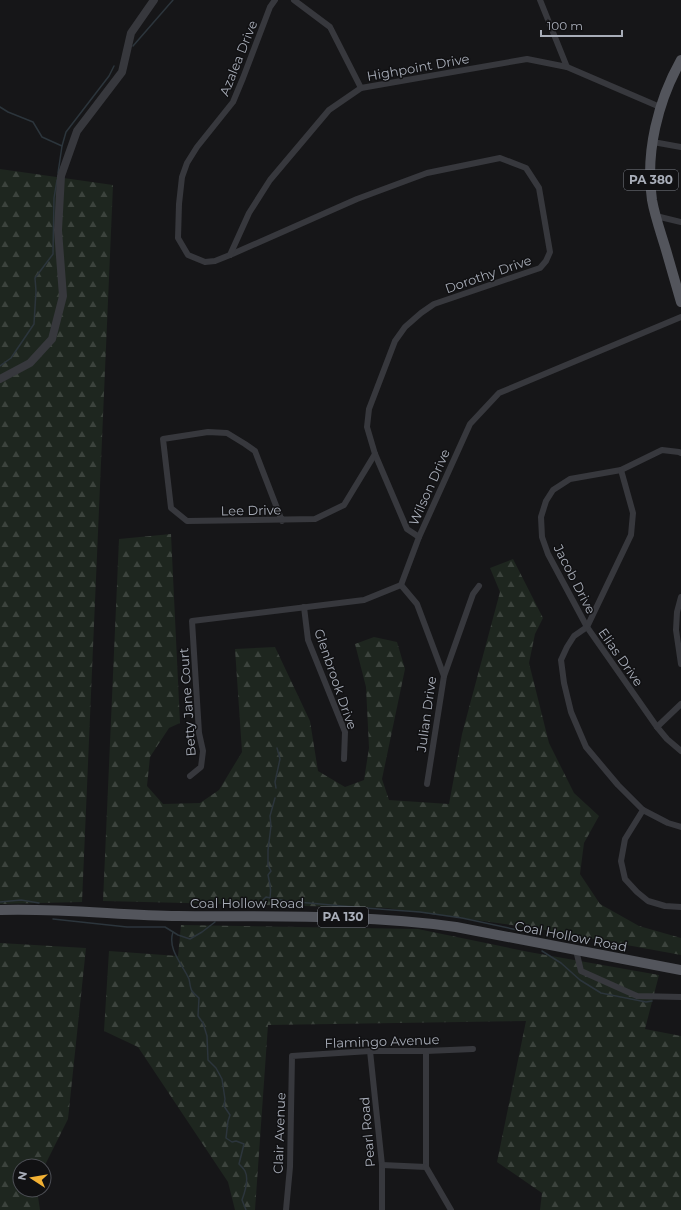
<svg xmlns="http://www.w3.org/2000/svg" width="681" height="1210" viewBox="0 0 681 1210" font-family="Montserrat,sans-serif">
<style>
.forest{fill:url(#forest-firs)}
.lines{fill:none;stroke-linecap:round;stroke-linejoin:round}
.stream{stroke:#2c353c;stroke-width:1.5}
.minor{stroke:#37383d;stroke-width:6}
.tertiary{stroke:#37383d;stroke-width:8}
.primary{stroke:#53555c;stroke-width:10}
.labels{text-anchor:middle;stroke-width:3;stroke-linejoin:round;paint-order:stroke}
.shield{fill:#111113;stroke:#7b7e86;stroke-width:1}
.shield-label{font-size:12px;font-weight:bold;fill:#a8adb8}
.street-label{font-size:13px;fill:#a8adb8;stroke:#111113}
</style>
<defs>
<pattern id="forest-firs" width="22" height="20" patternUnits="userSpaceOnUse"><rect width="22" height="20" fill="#1e261f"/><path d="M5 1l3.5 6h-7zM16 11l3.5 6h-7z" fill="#3c433d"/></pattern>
</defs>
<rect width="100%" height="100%" fill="#161618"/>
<g class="forest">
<path d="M 0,169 L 113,185 L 82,902 L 0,904 Z"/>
<path d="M 171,534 L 180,723 L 169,728 L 150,757 L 147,786 L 163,804 L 200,803 L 219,790 L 242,752 L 235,649 L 275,647 L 310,721 L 318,771 L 345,787 L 364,780 L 369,748 L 366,687 L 355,644 L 374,637 L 397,642 L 405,669 L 382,779 L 389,800 L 449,804 L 462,734 L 500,592 L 490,568 L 513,559 L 543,618 L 535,634 L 529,663 L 549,743 L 574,793 L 599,816 L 584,843 L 580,874 L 600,904 L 639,926 L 681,938 L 681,955 L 534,928 L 386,908 L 103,901 L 119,539 Z"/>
<path d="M 181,925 L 418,929 L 529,952 L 659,975 L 645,1029 L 681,1036 L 681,1210 L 540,1210 L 542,1193 L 497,1162 L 526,1021 L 268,1025 L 255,1210 L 235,1210 L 228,1182 L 138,1047 L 104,1031 L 109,951 L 178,956 Z"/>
<path d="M 0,943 L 86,948 L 68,1119 L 44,1167 L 20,1166 L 20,1190 L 37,1190 L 40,1210 L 0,1210 Z"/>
</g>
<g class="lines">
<g class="stream">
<path d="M 133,46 L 173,0"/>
<path d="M 0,107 L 8,112 L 33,122 L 42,137 L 62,146"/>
<path d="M 58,173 L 62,146 L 66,132 L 109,76 L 114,66"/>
<path d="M 0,366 L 11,358 L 34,324 L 36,291 L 35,278 L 53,254 L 54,198 L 57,180"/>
<path d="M 276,788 L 275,782 L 280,759 L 277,748"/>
<path d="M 270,898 C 272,887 270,886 268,875 L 271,871 L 268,865 L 268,850 L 271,826 L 270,816 L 275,798"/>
<path d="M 0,902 L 21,900 L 39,903"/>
<path d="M 248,906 L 260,903 L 266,897 L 286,901 L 354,907"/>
<path d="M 365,908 L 420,912 L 462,918 L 527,932"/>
<path d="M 53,919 L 127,927 L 165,927 L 178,935 L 190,939 L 202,932 L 215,922"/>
<path d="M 173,932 C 167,949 183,965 189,979 C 190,983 190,988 192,991 C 194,994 197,996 199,998 L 198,1016 L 203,1023 L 207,1036 L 208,1060 L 216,1068 L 222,1079 L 225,1099 L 224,1106 L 230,1115 L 228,1121 L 226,1138 L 232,1142 L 236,1141 L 244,1144 L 239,1164 C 241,1166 244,1169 245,1171 C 249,1179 245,1192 242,1200 L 246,1210"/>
<path d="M 542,951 L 561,963 L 580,980 L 601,993 L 646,1002 L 652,1001"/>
</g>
<g class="minor">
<path d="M 275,0 L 270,7 L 243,78 L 233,102 L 197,147 L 187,163 L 182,177 L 179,204 L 178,238 L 188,255 L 205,262 L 215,261 L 230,255 L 357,199 L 427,173 L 500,158 L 526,168 L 539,188 L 550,252 L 546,261 L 540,268 L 434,304 L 421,313 L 405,327 L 395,341 L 369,409 L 367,427 L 375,454 L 407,529 L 419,537"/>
<path d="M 294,0 L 330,27 L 361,88"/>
<path d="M 540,0 L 567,67"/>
<path d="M 653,142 L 681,147"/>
<path d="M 656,216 L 681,222"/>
<path d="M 230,255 L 249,213 L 270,180 L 329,110 L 361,88 L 527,59 L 567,67 L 660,107"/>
<path d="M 681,453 L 679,452 L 662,450 L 621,470 L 570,479 L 553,490 L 546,501 L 541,517 L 542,537 L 548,554 L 587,627 L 657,727 L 667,739 L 681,751"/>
<path d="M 282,521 L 255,451 L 245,444 L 227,433 L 208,432 L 163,439 L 171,508 L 187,521 L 315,519 L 344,505 L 375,454"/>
<path d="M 401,585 L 417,604 L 444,676 L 427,784"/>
<path d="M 681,597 L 677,612 L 676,630 L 681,664"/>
<path d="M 304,607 L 308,640 L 345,732 L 344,759"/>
<path d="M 587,627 L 574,636 L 567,647 L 561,660 L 564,683 L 571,712 L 586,747 L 618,785 L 643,810 L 668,823 L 681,827"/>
<path d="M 587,627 L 631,535 L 633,513 L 621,470"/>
<path d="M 444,676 L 473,594 L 479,586"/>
<path d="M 657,727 L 681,704"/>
<path d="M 190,776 L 201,767 L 203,751 L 199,733 L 192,621 L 364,600 L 401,585 L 419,537 L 470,424 L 499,393 L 681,317"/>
<path d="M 643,810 L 625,839 L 621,861 L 625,879 L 637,892 L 648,901 L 665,906 L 681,907"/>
<path d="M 576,950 L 581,971 L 637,996 L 681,997"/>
<path d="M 370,1051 L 382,1165 L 382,1210"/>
<path d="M 426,1051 L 426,1167"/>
<path d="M 382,1165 L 426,1167"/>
<path d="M 426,1167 L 451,1210"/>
<path d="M 286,1210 L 290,1167 L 292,1056 L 370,1051 L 426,1051 L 473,1049"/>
</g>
<path class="tertiary" d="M 0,379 L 30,363 L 52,339 L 63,296 L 58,230 L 61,176 L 77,131 L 122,72 L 131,33 L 154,0"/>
<g class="primary">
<path d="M 681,60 C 658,101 645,152 652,200 C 655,217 661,233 666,250 C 671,267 676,285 681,302"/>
<path d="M 0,910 C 59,908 119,915 178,916 C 271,917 364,914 456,927 L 681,970"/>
</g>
</g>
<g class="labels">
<g class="shield">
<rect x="624" y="170" width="54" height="20" rx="3"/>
<rect x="318" y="907" width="50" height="20" rx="3"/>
</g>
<g class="shield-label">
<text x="651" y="184">PA 380</text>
<text x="343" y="921">PA 130</text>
</g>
<g class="street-label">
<text transform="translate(238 58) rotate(-68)" y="5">Azalea Drive</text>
<text transform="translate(418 67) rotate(-10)" y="5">Highpoint Drive</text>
<text transform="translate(488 274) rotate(-19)" y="5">Dorothy Drive</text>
<text transform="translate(429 487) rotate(-66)" y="5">Wilson Drive</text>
<text transform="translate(251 510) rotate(-1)" y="5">Lee Drive</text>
<text transform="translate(575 579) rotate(63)" y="5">Jacob Drive</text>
<text transform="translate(621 657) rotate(55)" y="5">Elias Drive</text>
<text transform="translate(336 679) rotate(71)" y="5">Glenbrook Drive</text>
<text transform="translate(187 702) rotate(-94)" y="5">Betty Jane Court</text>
<text transform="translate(426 714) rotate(-82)" y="5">Julian Drive</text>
<text x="247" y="908">Coal Hollow Road</text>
<text transform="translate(571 936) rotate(11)" y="5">Coal Hollow Road</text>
<text transform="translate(382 1041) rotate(-2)" y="5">Flamingo Avenue</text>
<text transform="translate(367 1132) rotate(-95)" y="5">Pearl Road</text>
<text transform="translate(279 1133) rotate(-88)" y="5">Clair Avenue</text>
</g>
</g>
<g transform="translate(32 1178) rotate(282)"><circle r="19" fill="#111113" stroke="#4d4f55"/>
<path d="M0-3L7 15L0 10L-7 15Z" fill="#f2b134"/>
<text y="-6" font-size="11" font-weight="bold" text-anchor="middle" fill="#a8adb8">N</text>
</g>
<path d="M541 30v6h81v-6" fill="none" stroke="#a8adb8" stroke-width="2"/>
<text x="547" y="30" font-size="12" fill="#a8adb8" stroke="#111113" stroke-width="3" paint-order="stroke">100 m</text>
</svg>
